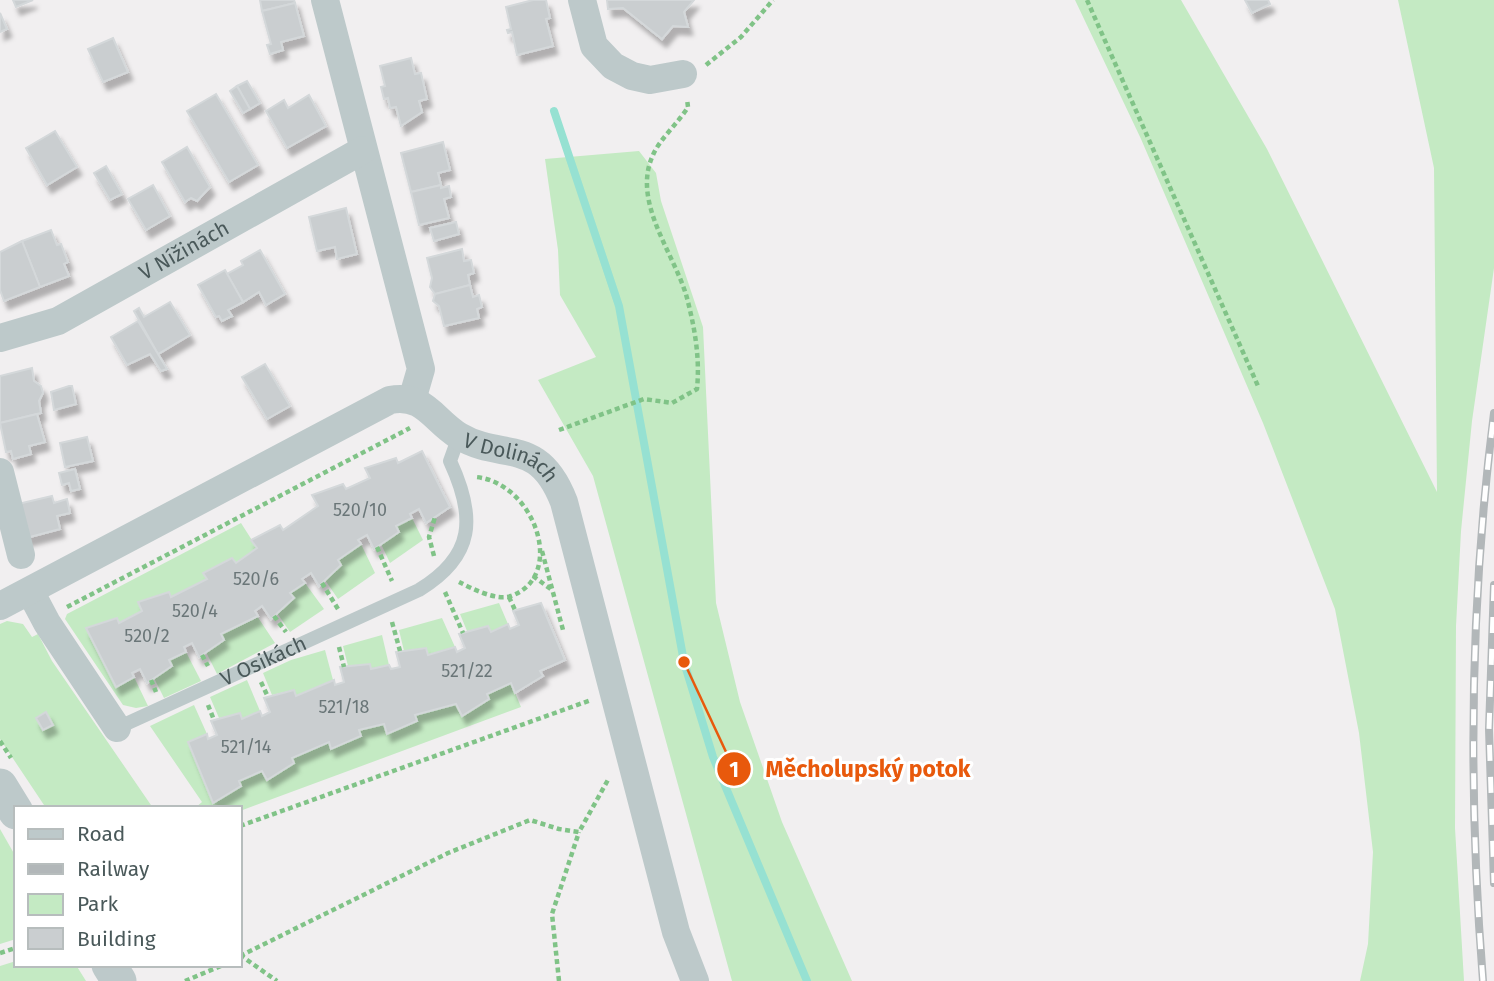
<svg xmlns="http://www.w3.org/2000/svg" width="1494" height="981" viewBox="0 0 1494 981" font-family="'Fira Sans',sans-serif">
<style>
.green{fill:#c4eac3}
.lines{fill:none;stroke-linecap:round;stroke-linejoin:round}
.stream{stroke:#96e1d2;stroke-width:8}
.building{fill:#caced0;stroke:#d4d8da;stroke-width:2;filter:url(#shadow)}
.path{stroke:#80c387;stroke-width:4.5;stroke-dasharray:5 3.5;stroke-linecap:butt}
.service{stroke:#bdc9ca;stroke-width:14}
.minor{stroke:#bdc9ca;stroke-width:28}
.tertiary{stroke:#bdc9ca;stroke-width:35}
.rail-casing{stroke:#b2b7b9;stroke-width:8}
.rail{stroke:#fff;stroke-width:5;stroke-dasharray:16;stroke-linecap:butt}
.labels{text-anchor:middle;stroke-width:6;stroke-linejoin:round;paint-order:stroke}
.number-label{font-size:18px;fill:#6a7678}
.street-label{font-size:21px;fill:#4a595a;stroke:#fff}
.leader{fill:none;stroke:#e8590c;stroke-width:2.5}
.callout-dot{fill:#e8590c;stroke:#fff;stroke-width:2.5}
.mark-label{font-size:21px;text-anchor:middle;font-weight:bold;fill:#fff}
.callout-label{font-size:23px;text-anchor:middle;font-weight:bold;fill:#e8590c;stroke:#fff;stroke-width:6;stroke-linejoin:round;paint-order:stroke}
</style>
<defs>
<filter id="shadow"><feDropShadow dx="4.5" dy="8" stdDeviation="2" flood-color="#0004"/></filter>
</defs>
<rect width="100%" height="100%" fill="#f1eff0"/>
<g class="green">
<path d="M 1075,0 L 1181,0 L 1267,149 L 1437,492 L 1434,168 L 1398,0 L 1494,0 L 1494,268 L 1472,421 L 1461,531 L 1456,626 L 1455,828 L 1464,981 L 1360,981 L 1368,944 L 1373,852 L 1359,733 L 1335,609 L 1263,423 L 1141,139 Z"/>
<path d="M 639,151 L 656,173 L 661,201 L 703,327 L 716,603 L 740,702 L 782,822 L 852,981 L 732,981 L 593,476 L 538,380 L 596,357 L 560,295 L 558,250 L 545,159 Z"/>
<path d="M 412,518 L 423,540 L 390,563 L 381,544 L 396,526 Z"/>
<path d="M 241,523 L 257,548 L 236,563 L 232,558 L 203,573 L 207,579 L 171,597 L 168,592 L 138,602 L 142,611 L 119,623 L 116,618 L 86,628 L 115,686 L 134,677 L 148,706 L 136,708 L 123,705 L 65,619 L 67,614 Z"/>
<path d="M 361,544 L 375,573 L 338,599 L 325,580 L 341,565 L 338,560 Z"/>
<path d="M 305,583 L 324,609 L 290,632 L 277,613 L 290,593 Z"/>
<path d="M 499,603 L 508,624 L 491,632 L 488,626 L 467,631 L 460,614 Z"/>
<path d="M 257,616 L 275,643 L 217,674 L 206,652 L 224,640 L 221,634 Z"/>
<path d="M 442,618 L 455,647 L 428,655 L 426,648 L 404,651 L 399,630 Z"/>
<path d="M 7,621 L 23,624 L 32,637 L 38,634 L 52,661 L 153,808 L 46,808 L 0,739 L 0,624 Z"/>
<path d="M 382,635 L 389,665 L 371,669 L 370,664 L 348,666 L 343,646 Z"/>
<path d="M 325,650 L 333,680 L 296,696 L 293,690 L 272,695 L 263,673 L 291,660 Z"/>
<path d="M 186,652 L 201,681 L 164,698 L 154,678 L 169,660 Z"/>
<path d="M 247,680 L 260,711 L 242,719 L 240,713 L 219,718 L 210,697 Z"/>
<path d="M 511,683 L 521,707 L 240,811 L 240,808 L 195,808 L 202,802 L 150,726 L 194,705 L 207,734 L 188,743 L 213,803 L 241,786 L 239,781 L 262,771 L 267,780 L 294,763 L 292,758 L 329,742 L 331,749 L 360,736 L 359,730 L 384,724 L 417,721 L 415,715 L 456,704 L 462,716 L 489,699 L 487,694 Z"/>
<path d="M 0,829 L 16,857 L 16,939 L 0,944 Z"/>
<path d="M 16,961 L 16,965 L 76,965 L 86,981 L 0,981 L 0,966 Z"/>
</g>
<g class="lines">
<path class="stream" d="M 554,111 L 619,306 L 684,662 L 713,757 L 807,981"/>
</g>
<g class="building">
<path d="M 13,0 L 33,0 L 16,7 Z"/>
<path d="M 260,0 L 294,0 L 295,3 L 262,11 Z"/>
<path d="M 533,0 L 546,0 L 550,18 L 546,19 L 553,46 L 517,55 L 512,32 L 508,33 L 507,30 L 511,29 L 506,7 Z"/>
<path d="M 607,0 L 694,0 L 684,12 L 688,27 L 673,26 L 662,39 L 623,8 L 608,9 Z"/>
<path d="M 1245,0 L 1268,0 L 1270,4 L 1252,13 Z"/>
<path d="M 295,3 L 304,36 L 281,42 L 283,50 L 270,54 L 267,45 L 271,44 L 262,11 Z"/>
<path d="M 0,13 L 7,29 L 0,32 Z"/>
<path d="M 113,38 L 128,72 L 103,82 L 88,49 Z"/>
<path d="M 411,58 L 415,74 L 421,73 L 427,99 L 419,101 L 422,112 L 401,126 L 396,107 L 390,108 L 388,98 L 384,99 L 381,87 L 385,86 L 380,66 Z"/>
<path d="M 247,81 L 260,103 L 250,109 L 237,86 Z"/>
<path d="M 237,86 L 250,109 L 243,113 L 230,91 Z"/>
<path d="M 216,94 L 258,165 L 229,182 L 187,111 Z"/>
<path d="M 309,95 L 326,126 L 287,148 L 266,111 L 284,100 L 288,108 Z"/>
<path d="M 55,131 L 77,167 L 47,185 L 26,148 Z"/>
<path d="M 443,142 L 450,170 L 438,173 L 441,185 L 411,192 L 401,153 Z"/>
<path d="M 187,147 L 210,187 L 197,201 L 191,198 L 185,202 L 162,162 Z"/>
<path d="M 106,166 L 122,194 L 110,200 L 94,173 Z"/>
<path d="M 153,185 L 170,216 L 146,230 L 128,199 Z"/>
<path d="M 441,185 L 441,188 L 449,186 L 451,197 L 444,199 L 449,218 L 419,225 L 411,192 Z"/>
<path d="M 346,208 L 357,254 L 337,259 L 335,247 L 317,251 L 309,217 Z"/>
<path d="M 456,222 L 459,234 L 434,241 L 430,228 Z"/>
<path d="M 51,230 L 57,245 L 61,244 L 68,262 L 64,264 L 69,276 L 40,287 L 22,241 Z"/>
<path d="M 22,241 L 40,287 L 4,301 L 0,290 L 0,252 Z"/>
<path d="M 462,249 L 464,261 L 471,260 L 474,273 L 468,275 L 470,285 L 435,294 L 430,287 L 432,278 L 427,258 Z"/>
<path d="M 260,250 L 285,294 L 266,305 L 259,292 L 243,302 L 227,274 L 243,265 L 241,261 Z"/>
<path d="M 225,270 L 243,302 L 228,310 L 232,316 L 222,321 L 219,316 L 216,317 L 198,285 Z"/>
<path d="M 470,285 L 473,297 L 479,295 L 482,307 L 477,309 L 479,318 L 444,326 L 439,306 L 433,301 L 435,294 Z"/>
<path d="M 170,302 L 190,335 L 158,354 L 134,311 L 139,308 L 144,317 Z"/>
<path d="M 138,321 L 158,354 L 167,369 L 161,371 L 150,354 L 127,365 L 111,337 Z"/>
<path d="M 265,364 L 290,406 L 267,419 L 242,377 Z"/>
<path d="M 32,368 L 34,381 L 41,386 L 43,393 L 39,401 L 41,413 L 0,423 L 0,376 Z"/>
<path d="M 69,386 L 72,386 L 76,404 L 54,410 L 51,392 Z"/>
<path d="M 37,414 L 45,442 L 29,446 L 31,454 L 13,459 L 11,451 L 6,452 L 0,423 Z"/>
<path d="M 87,437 L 93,461 L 65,467 L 60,443 Z"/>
<path d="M 422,451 L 450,507 L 426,523 L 419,509 L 410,514 L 412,518 L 396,526 L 399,532 L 374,549 L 367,535 L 358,540 L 361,544 L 338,560 L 341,565 L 319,586 L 311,573 L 302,579 L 305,583 L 290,593 L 294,598 L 271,619 L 262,606 L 255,611 L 258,616 L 221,634 L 224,640 L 199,657 L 192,643 L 184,647 L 186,652 L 169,660 L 172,666 L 147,683 L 140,669 L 132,673 L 134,677 L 116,687 L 86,628 L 117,618 L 119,623 L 142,611 L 138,602 L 169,592 L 171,597 L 207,579 L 203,573 L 232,558 L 236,563 L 257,548 L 251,540 L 280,525 L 283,530 L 318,506 L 312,495 L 343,484 L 346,489 L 370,478 L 365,468 L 396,458 L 398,463 Z"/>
<path d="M 75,469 L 80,489 L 71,491 L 69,483 L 62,485 L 59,473 Z"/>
<path d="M 52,496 L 54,503 L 67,499 L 70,513 L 57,516 L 60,529 L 26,538 L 18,504 Z"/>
<path d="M 541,603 L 565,660 L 540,671 L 543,676 L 515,693 L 511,683 L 487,694 L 489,699 L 462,716 L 456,704 L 415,715 L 417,721 L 387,734 L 384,724 L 359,730 L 361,736 L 331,749 L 329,742 L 292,758 L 294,763 L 267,780 L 262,771 L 239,781 L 241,786 L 213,803 L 188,742 L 207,734 L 208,739 L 217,735 L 211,721 L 240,713 L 242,719 L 260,711 L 262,716 L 270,712 L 264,698 L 294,690 L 296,696 L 334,680 L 335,685 L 344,682 L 340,667 L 370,664 L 371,669 L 389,665 L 391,669 L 400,667 L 396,652 L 426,648 L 428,655 L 455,647 L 457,652 L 465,648 L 459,634 L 488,626 L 491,632 L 508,624 L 510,629 L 519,625 L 513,611 Z"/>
<path d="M 46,712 L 53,725 L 43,730 L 36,718 Z"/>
</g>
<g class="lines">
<g class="path">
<path d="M 1087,0 L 1258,386"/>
<path d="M 706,65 L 741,37 L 773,0"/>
<path d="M 559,430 L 644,399 L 672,403 L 697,389 C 700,358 695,329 687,298 C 675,254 631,202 653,155 C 659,140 679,122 688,107 L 687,99"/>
<path d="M 377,547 L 392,581"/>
<path d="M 542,551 L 563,630"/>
<path d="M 434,556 L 429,537 L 435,517"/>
<path d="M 533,576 L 552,590"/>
<path d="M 459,582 C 473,589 496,601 511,596 C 567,576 535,483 476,477"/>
<path d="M 322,583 L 338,609"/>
<path d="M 445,592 L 463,633"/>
<path d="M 509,597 L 515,610"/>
<path d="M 67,607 L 410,428"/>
<path d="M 274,616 L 286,632"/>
<path d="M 392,622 L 400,651"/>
<path d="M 339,647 L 344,667"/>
<path d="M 202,655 L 208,666"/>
<path d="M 151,680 L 156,692"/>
<path d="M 261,682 L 268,697"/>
<path d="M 208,705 L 214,720"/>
<path d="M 0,741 L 11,758"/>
<path d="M 240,826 L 591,700"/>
<path d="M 0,953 L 16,948"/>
<path d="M 240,955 L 277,981"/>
<path d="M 240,956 L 448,853 L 530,820 L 559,829 L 579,832 L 609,778"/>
<path d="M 185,981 L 223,965"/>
<path d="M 559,981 L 552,914 L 579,832"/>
</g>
<path class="service" id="s1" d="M 117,728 L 419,590 C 475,556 476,517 450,461 L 459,436"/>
<g class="minor">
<path d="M 325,0 L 421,369 L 412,400"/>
<path d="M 582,0 L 594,46 L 613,66 L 632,76 L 650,80 L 683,74"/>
<path id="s2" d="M 0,338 L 58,321 L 363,150"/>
<path d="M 0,472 L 21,555"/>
<path d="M 30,591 L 47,623 L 117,728"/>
<path id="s3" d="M 0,606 L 390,400 C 424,393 434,421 459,436 C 503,462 538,435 564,502 L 676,932 L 695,981"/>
</g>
<g class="tertiary">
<path d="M 0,786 L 16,812"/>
<path d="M 109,965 L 119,981"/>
</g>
<g class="rail-casing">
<g id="rail">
<path d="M 1494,585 L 1489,729 L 1494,883"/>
<path d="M 1483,981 C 1468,793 1470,600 1494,413"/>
</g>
</g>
<use href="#rail" class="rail"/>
</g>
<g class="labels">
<g class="number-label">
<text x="360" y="516">520/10</text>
<text x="256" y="585">520/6</text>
<text x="195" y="617">520/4</text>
<text x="147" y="642">520/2</text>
<text x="467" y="677">521/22</text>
<text x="344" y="713">521/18</text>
<text x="246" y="753">521/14</text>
</g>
<g class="street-label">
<text dy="7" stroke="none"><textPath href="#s2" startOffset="205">V Nížinách</textPath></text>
<text dy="7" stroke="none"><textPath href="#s3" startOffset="579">V Dolinách</textPath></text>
<text dy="7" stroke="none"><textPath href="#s1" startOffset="161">V Osikách</textPath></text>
</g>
</g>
<path class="leader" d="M684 662L734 769"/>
<g class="callout-dot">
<circle cx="684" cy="662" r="7"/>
<circle cx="734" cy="769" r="18"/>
</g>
<g class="mark-label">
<text x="734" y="777">1</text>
</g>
<g class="callout-label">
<text x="868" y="777">Měcholupský potok</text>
</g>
<rect x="14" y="806" width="228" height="161" fill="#ffffff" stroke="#b7bdbd" stroke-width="2"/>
<rect x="28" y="829" width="35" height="10" fill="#bdc9ca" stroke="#b7bdbd" stroke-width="2"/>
<text x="77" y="841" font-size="21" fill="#4a595a">Road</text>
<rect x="28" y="864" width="35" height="10" fill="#b2b7b9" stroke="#b7bdbd" stroke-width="2"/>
<text x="77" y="876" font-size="21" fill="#4a595a">Railway</text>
<rect x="28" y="894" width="35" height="21" fill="#c4eac3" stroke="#b7bdbd" stroke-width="2"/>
<text x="77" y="911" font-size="21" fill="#4a595a">Park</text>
<rect x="28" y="928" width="35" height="21" fill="#caced0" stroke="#b7bdbd" stroke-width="2"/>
<text x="77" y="946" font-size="21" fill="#4a595a">Building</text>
</svg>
